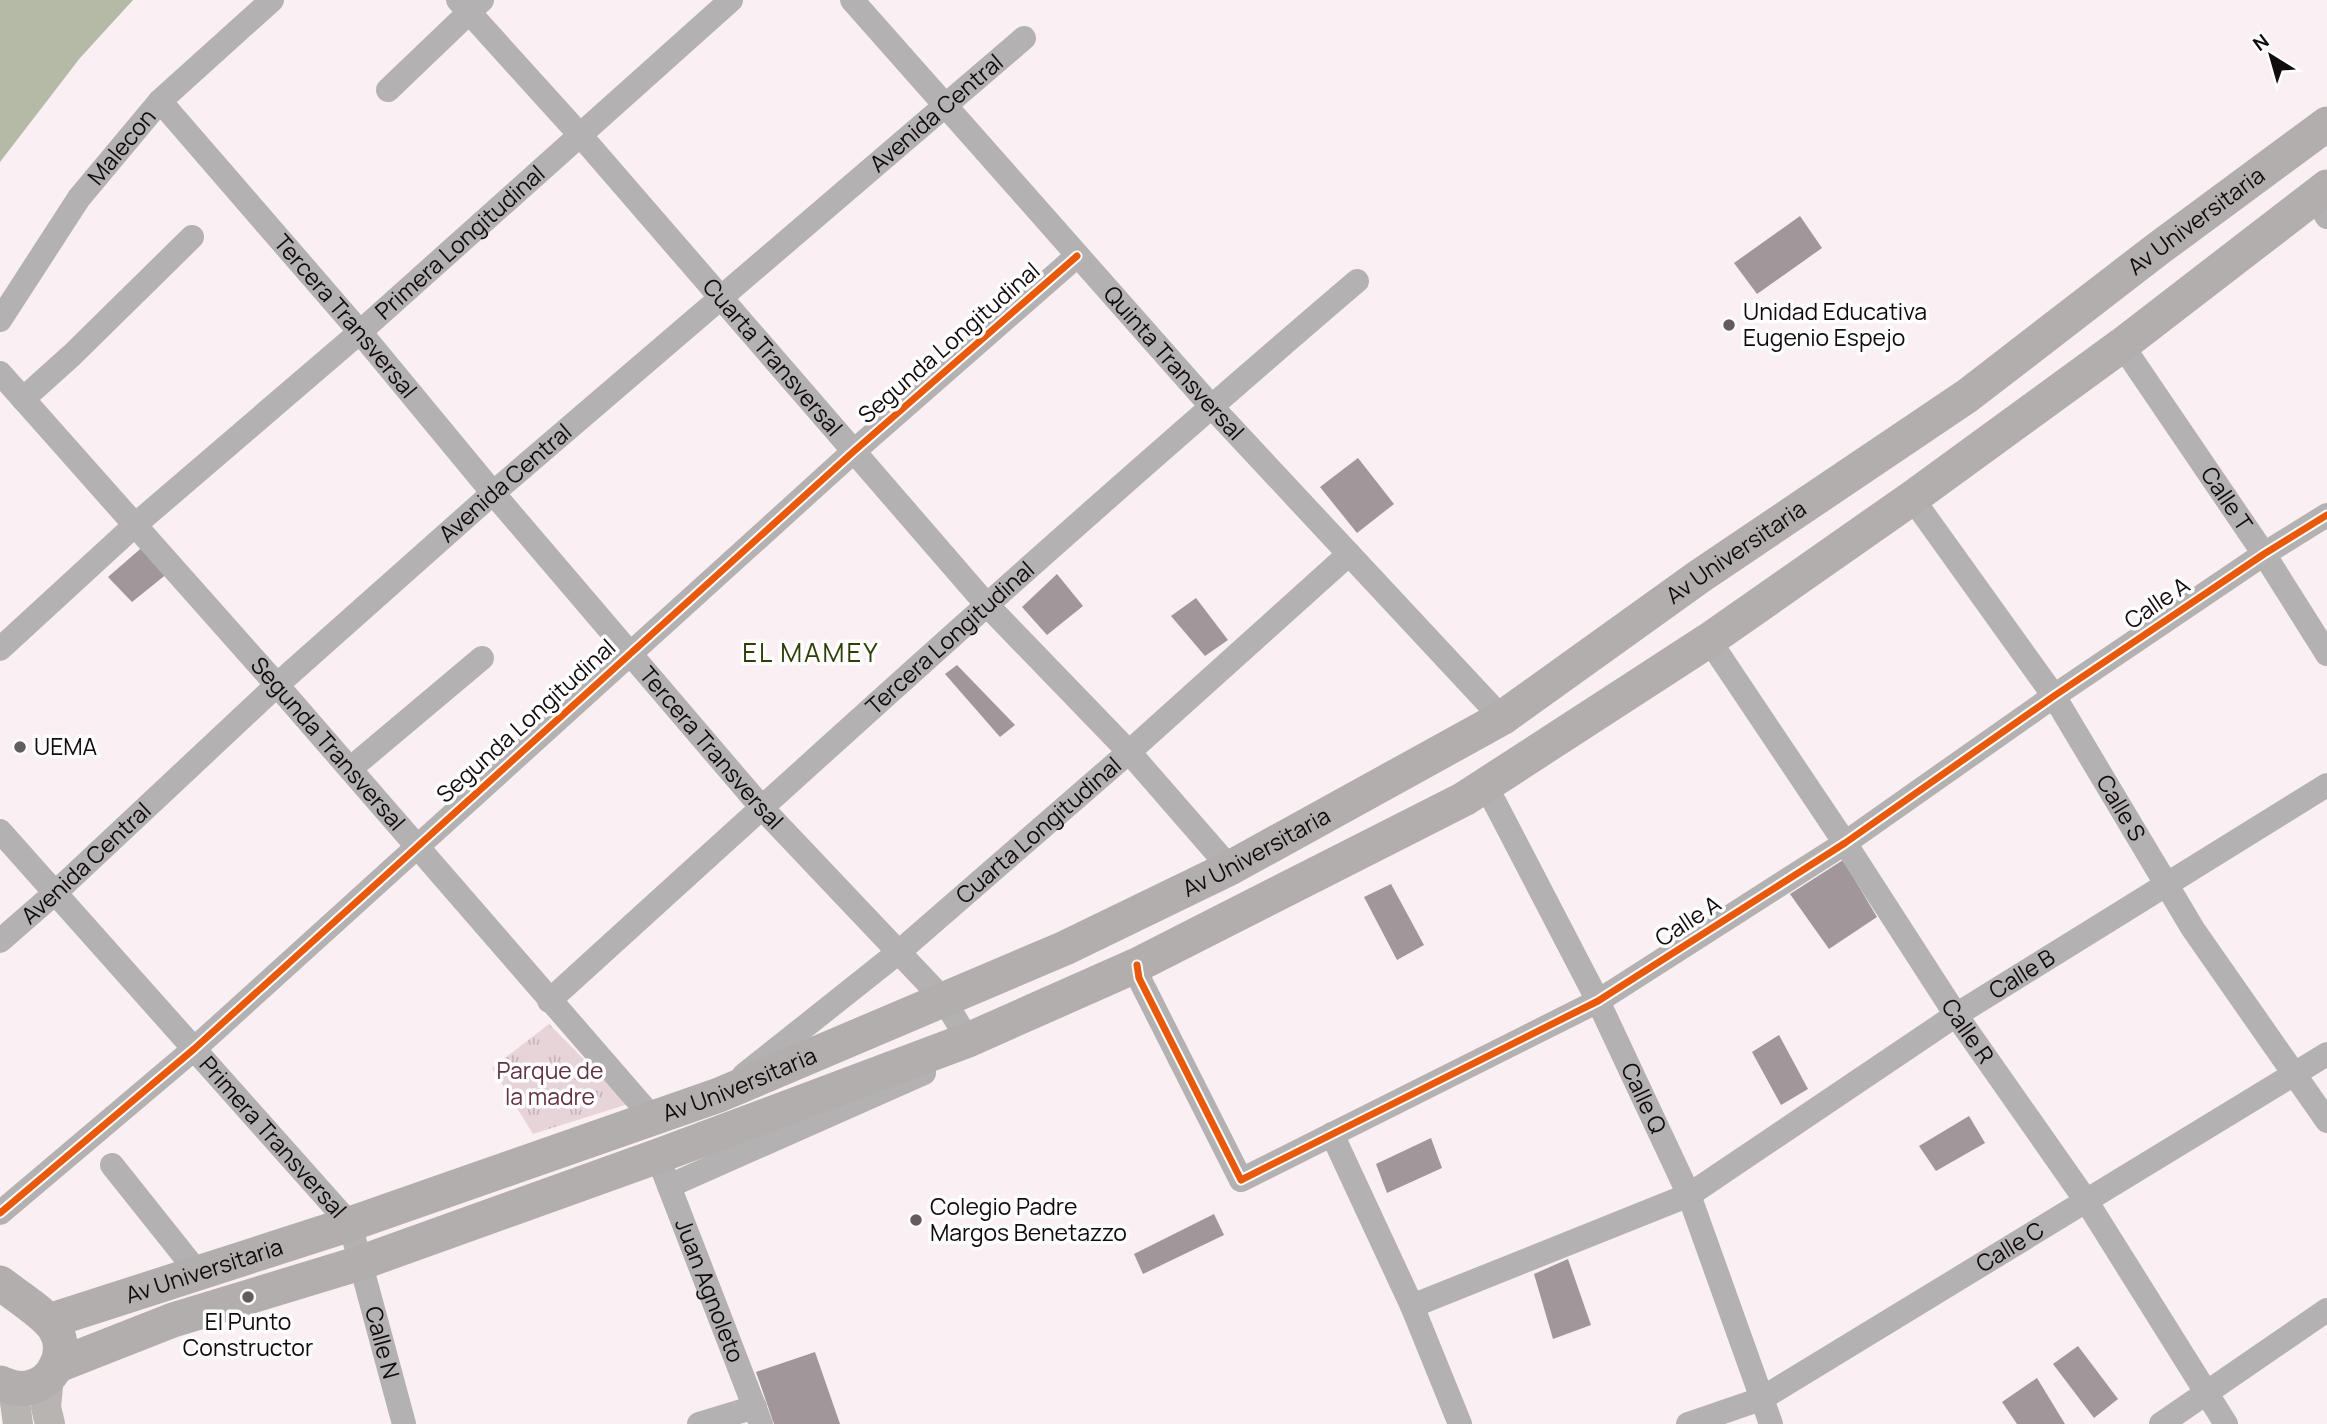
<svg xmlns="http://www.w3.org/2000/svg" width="2327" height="1424" viewBox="0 0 2327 1424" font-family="Manrope,sans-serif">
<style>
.grass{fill:url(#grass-tufts)}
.water{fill:#b5baa6}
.building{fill:#a19699}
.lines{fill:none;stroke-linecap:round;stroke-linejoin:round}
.minor{stroke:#b3b1b1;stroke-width:24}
.major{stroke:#b8b4b2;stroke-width:30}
.highway{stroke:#b3aeae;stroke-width:35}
.cycleway-casing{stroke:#fefefe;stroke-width:11}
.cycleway{stroke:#e8590c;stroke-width:7}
.poi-dot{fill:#635b5d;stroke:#fefefe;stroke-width:2.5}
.labels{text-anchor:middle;stroke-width:7;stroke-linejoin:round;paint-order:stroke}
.street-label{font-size:23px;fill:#120b0d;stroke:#fefefe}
.poi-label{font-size:23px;fill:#120b0d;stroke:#fefefe;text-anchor:start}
.park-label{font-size:23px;fill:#623142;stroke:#fefefe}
.quarter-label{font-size:26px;letter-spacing:2px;fill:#2d3e06;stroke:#fefefe}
</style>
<defs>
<pattern id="grass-tufts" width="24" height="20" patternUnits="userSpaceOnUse" patternTransform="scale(1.75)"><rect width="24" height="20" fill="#e7d4d9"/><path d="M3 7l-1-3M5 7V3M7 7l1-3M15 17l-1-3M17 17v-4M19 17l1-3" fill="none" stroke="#c5b5b9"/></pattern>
</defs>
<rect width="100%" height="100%" fill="#faeff2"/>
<path class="grass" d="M 549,1024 L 628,1104 L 533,1134 L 492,1068 Z"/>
<path class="water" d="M 0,0 L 133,0 L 80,58 L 0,162 Z"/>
<g class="building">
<path d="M 1800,216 L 1822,248 L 1757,294 L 1734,263 Z"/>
<path d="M 1358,458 L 1394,504 L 1357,533 L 1320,487 Z"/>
<path d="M 146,544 L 168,573 L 132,602 L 108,577 Z"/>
<path d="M 1057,574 L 1083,606 L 1047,635 L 1022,607 Z"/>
<path d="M 1196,598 L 1228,640 L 1205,656 L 1171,616 Z"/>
<path d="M 957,665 L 1015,725 L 1000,737 L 945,674 Z"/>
<path d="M 1843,860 L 1877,917 L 1829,949 L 1790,894 Z"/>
<path d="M 1391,884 L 1424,945 L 1397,960 L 1364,897 Z"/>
<path d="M 1779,1035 L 1808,1089 L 1781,1105 L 1752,1052 Z"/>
<path d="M 1969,1116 L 1985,1143 L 1936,1171 L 1919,1146 Z"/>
<path d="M 1431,1138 L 1442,1168 L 1387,1193 L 1376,1164 Z"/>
<path d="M 1214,1214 L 1224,1235 L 1143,1274 L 1134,1254 Z"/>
<path d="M 1568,1259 L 1591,1325 L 1553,1339 L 1534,1274 Z"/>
<path d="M 2078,1346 L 2118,1399 L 2094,1418 L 2053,1364 Z"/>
<path d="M 815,1352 L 840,1424 L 774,1424 L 756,1372 Z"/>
<path d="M 2037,1378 L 2065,1424 L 2017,1424 L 2002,1402 Z"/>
</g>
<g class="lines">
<g class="minor">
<path id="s1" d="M 458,0 L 581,136 L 986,604 L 1129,752 L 1230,868"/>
<path id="s2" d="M 852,0 L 1211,406 L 1502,718"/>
<path d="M 388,90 L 482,0"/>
<path id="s3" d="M 160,101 L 360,332 L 493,493 L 762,808 L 944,1000 L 968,1040"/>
<path d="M 2314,197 L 2327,217"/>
<path id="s4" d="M 0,320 L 79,198 L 160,101 L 272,0"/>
<path id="s5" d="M 2122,345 L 2264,554 L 2327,654"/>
<path id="s6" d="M 0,373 L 277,685 L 652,1117"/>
<path d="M 23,399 L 72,355 L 192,237"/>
<path id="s7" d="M 1912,498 L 2054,696 L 2193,929 L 2327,1121"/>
<path id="s8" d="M 1709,640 L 1845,843 L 1956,1015 L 2087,1202 L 2226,1424"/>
<path id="s9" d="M 0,649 L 135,525 L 360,332 L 731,0"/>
<path d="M 350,769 L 482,658"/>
<path id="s10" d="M 1484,787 L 1495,803 L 1598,1001 L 1689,1195 L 1771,1424"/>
<path id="s11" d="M 0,831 L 350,1224 L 404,1424"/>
<path id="s12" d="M 0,941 L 55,893 L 277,685 L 493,493 L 1024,38"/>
<path d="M 1137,965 L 1139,978 L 1241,1180 L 1598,1001 L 1845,843 L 2054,696 L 2264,554 L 2327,515"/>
<path id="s13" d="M 549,1001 C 816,758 1082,516 1357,281"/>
<path id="s14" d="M 744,1075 L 900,951 L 1129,752 L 1349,554"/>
<path d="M 1332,1134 L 1412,1306 L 1460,1424"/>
<path d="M 112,1165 L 198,1273"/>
<path id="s15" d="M 664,1173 L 761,1424"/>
<path d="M 669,1186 L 924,1073"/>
<path d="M 0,1213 L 194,1049 L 853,452 L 1077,256"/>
<path id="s16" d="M 1412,1306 L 1689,1195 L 1956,1015 L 2327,785"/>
<path d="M 699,1424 L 755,1407"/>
<path id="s17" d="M 1688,1424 L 1761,1399 L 2327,1054"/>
<path d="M 2161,1424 L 2327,1310"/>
</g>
<g class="major">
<path d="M 49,1376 L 46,1407 L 50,1424"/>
<path d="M 13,1388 L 18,1424"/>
</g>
<g class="highway">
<path d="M 0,1283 C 14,1294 47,1315 55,1329 C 69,1352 54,1384 27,1388 C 17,1390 8,1386 0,1383"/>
<path id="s18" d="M 49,1321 L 350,1224 L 719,1095 L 1065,948 L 1230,868 L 1502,718 L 1700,576 L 1967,396 L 2159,248 L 2327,124"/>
<path d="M 56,1366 L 173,1320 L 360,1263 L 658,1156 L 968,1040 L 1137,965 L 1464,799 L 1709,640 L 1912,498 L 2122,345 L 2327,187"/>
</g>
<g class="cycleway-casing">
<g id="cycleway">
<path d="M 1137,965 L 1139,978 L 1241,1180 L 1598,1001 L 1845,843 L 2054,696 L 2264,554 L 2327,515"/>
<path d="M 0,1213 L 194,1049 L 853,452 L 1077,256"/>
</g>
</g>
<use href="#cycleway" class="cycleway"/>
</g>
<g class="poi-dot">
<circle cx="1729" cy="325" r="7"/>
<circle cx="20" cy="747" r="7"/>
<circle cx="916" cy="1220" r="7"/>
<circle cx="248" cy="1297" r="7"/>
</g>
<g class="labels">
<g class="street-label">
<text dy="8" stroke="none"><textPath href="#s12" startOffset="1250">Avenida Central</textPath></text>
<text dy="8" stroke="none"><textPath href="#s4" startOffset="212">Malecon</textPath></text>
<text dy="8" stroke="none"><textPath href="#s18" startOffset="2431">Av Universitaria</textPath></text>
<text dy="8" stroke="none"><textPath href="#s9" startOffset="614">Primera Longitudinal</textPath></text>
<text dy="8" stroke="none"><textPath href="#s3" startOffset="284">Tercera Transversal</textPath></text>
<text transform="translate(949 343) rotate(-41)" y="8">Segunda Longitudinal</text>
<text dy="8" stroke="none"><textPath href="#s1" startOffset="476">Cuarta Transversal</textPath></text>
<text dy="8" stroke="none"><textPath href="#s2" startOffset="485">Quinta Transversal</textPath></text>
<text dy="8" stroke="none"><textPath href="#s12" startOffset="682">Avenida Central</textPath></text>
<text dy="8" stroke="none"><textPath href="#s5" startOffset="186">Calle T</textPath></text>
<text dy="8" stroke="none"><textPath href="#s18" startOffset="1864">Av Universitaria</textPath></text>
<text transform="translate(2157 603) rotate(-34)" y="8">Calle A</text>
<text dy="8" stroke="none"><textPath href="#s13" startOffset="541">Tercera Longitudinal</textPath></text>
<text transform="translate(526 721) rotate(-42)" y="8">Segunda Longitudinal</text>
<text dy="8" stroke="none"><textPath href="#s6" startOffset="495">Segunda Transversal</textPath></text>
<text dy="8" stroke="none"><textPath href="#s3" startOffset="850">Tercera Transversal</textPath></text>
<text dy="8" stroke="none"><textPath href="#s7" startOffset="374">Calle S</textPath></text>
<text dy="8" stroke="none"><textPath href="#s14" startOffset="383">Cuarta Longitudinal</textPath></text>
<text dy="8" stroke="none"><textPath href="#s18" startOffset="1297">Av Universitaria</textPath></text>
<text dy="8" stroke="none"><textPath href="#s12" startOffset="116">Avenida Central</textPath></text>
<text transform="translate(1688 921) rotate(-33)" y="8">Calle A</text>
<text dy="8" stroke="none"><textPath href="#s16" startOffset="698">Calle B</textPath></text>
<text dy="8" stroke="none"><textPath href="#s8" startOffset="469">Calle R</textPath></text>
<text dy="8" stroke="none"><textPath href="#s18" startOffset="730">Av Universitaria</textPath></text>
<text dy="8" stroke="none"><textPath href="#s10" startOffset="350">Calle Q</textPath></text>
<text dy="8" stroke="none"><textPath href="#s11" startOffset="410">Primera Transversal</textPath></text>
<text dy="8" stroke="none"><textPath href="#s17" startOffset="369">Calle C</textPath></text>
<text dy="8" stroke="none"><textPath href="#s18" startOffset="163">Av Universitaria</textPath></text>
<text dy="8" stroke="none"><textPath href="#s15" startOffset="126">Juan Agnoleto</textPath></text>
<text dy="8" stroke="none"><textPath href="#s11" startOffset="649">Calle N</textPath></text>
</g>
<g class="poi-label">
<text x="1743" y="320">Unidad Educativa<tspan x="1743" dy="26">Eugenio Espejo</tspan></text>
<text x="34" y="755">UEMA</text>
<text x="930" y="1215">Colegio Padre<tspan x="930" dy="26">Margos Benetazzo</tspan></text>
<text x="248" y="1330" text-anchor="middle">El Punto<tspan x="248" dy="26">Constructor</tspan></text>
</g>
<g class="park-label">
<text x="550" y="1079">Parque de<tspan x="550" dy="26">la madre</tspan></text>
</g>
<g class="quarter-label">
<text x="811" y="662">EL MAMEY</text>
</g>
</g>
<g transform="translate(2271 56) rotate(323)" stroke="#fefefe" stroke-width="5" paint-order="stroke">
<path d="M0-5L12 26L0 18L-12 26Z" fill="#120b0d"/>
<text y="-10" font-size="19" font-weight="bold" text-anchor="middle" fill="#120b0d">N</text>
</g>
</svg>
